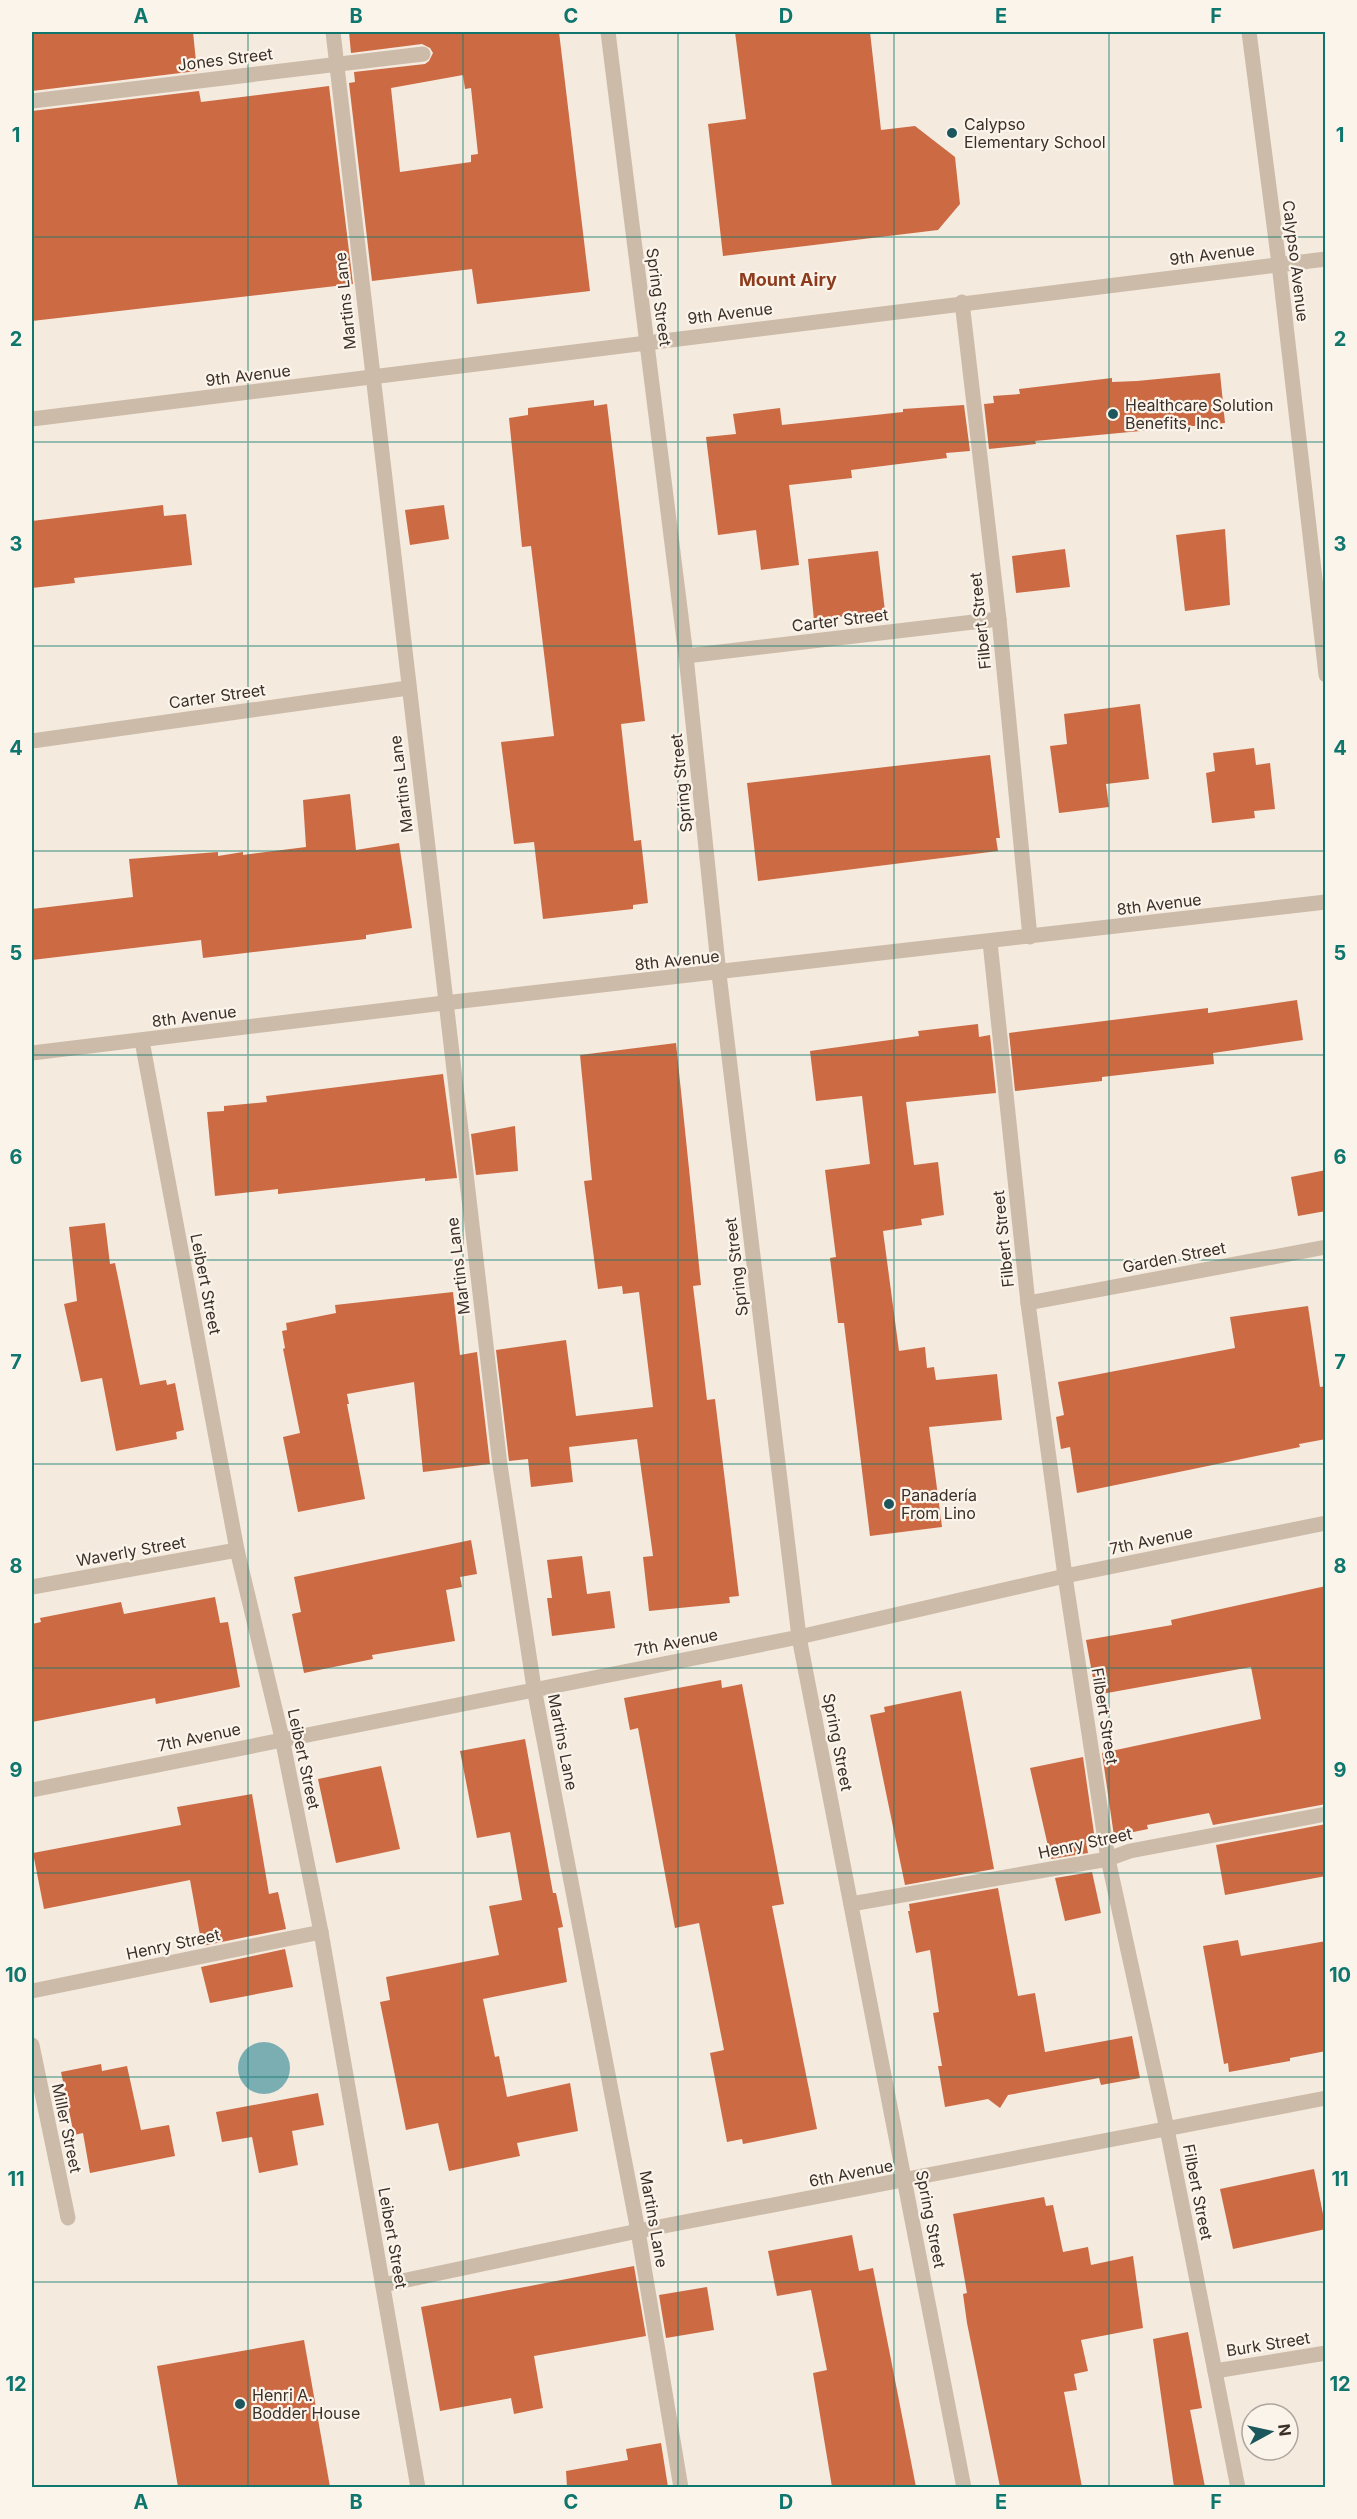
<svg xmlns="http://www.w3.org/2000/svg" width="1357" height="2519" viewBox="0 0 1357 2519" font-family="Inter,sans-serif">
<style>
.water{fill:#7baeb3}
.building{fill:#cc6a44;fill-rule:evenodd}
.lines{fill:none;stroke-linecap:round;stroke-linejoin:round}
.lane{stroke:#cdbba9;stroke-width:15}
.street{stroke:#cdbba9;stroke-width:15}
.grid{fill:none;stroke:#0f766e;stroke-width:1.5;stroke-opacity:0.55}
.poi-dot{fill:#1c575e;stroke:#fbf4eb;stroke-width:2}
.labels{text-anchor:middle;stroke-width:4.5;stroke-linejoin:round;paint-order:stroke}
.street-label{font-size:16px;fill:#3a2f29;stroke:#fbf4eb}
.poi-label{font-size:16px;fill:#3a2f29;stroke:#fbf4eb;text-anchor:start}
.neighbourhood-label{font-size:18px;font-weight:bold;fill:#8d3d1d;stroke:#fbf4eb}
.neatline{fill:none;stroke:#0f766e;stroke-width:2}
.grid-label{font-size:20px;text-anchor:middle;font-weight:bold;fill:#0f766e}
</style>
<rect width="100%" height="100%" fill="#f4eade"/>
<circle class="water" cx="264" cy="2068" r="26"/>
<g class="building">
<path d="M 32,32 L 193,32 L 197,71 L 32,91 Z"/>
<path d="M 349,32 L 559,32 L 590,291 L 477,304 L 472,269 L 372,281 L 349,83 L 355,82 L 354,72 L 425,64 L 429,61 L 433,53 L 430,48 L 422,44 L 351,53 ZM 463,75 L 465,89 L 471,88 L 478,154 L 471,155 L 471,162 L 400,172 L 391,88 Z"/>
<path d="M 735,32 L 870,32 L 881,130 L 915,126 L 955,157 L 960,204 L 938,230 L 723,256 L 708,124 L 746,119 Z"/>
<path d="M 329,86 L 353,284 L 32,321 L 32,111 L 199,91 L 201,102 Z"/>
<path d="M 1220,373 L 1225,423 L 1035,441 L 1036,444 L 989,449 L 984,404 L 994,403 L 993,396 L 1020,394 L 1019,389 L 1112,378 L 1112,382 L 1137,381 Z"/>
<path d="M 594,400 L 594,406 L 607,404 L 645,721 L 621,724 L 634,841 L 641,840 L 648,903 L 633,905 L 633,909 L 543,919 L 534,842 L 514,844 L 501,742 L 554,736 L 531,546 L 522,547 L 509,418 L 528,415 L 528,408 Z"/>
<path d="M 964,405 L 970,451 L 946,453 L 947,458 L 851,470 L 852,478 L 789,485 L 799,565 L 761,570 L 756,530 L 718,535 L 706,437 L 736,434 L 733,414 L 780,408 L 782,425 L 903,412 L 903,409 Z"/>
<path d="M 163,505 L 164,516 L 186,514 L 192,565 L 74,578 L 75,583 L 32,588 L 32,521 Z"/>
<path d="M 444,505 L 449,539 L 410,545 L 405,510 Z"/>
<path d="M 1225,529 L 1230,605 L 1185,611 L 1176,535 Z"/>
<path d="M 1065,549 L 1070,587 L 1016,593 L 1012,556 Z"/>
<path d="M 878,551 L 885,611 L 814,620 L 808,559 Z"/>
<path d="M 1140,704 L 1149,779 L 1106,784 L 1109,807 L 1059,813 L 1050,746 L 1067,744 L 1064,714 Z"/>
<path d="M 1254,748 L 1256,765 L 1270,763 L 1275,809 L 1254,811 L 1255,818 L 1212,823 L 1206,773 L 1215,771 L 1213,753 Z"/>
<path d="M 990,755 L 1000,838 L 996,838 L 998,851 L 758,881 L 747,783 Z"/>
<path d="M 350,794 L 356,850 L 399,843 L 412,928 L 366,935 L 366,939 L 203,958 L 201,940 L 32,960 L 32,909 L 133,897 L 129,859 L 218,852 L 218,856 L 243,852 L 243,855 L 306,847 L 303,800 Z"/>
<path d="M 1297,1000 L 1303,1040 L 1213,1053 L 1214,1064 L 1102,1077 L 1102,1081 L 1015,1091 L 1009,1033 L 1208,1008 L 1208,1013 Z"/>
<path d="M 978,1024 L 979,1037 L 990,1035 L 996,1093 L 906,1102 L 914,1165 L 938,1162 L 944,1215 L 921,1219 L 922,1225 L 883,1231 L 899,1351 L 925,1347 L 927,1368 L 934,1367 L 936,1380 L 997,1374 L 1002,1420 L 929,1427 L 942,1527 L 870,1536 L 844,1323 L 838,1323 L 830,1258 L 836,1257 L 825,1170 L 870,1164 L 862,1096 L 816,1101 L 810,1051 L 919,1036 L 918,1031 Z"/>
<path d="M 676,1043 L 701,1285 L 693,1286 L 707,1400 L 715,1399 L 739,1596 L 729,1597 L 730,1603 L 649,1611 L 643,1557 L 653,1556 L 637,1439 L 569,1447 L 573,1482 L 531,1487 L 528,1459 L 509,1461 L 496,1350 L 566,1340 L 576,1416 L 653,1407 L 639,1292 L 623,1294 L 622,1286 L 598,1289 L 584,1181 L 592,1180 L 580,1055 Z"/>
<path d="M 443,1074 L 457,1178 L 425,1181 L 425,1178 L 278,1194 L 278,1189 L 215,1196 L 207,1112 L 224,1111 L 224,1106 L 267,1102 L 266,1096 Z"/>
<path d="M 515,1126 L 518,1171 L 476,1175 L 471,1134 Z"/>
<path d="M 1326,1170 L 1326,1211 L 1298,1216 L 1291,1177 Z"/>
<path d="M 105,1223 L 110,1264 L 115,1263 L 140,1385 L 166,1380 L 167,1385 L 175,1383 L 184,1430 L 176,1432 L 177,1439 L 116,1451 L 102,1378 L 81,1382 L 64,1304 L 77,1301 L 69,1227 Z"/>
<path d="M 453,1292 L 460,1355 L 477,1352 L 490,1464 L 423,1472 L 414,1382 L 347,1394 L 349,1404 L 347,1404 L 365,1499 L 298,1512 L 283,1437 L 300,1433 L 283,1349 L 285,1348 L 282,1331 L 287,1330 L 286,1323 L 336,1313 L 335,1305 Z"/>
<path d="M 1308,1306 L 1320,1387 L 1326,1386 L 1326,1439 L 1299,1444 L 1300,1447 L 1077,1493 L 1070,1447 L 1061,1449 L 1056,1417 L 1064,1415 L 1058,1382 L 1235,1348 L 1230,1317 Z"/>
<path d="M 471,1540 L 477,1574 L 460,1577 L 462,1587 L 446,1590 L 455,1641 L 372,1655 L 373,1659 L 304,1673 L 292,1614 L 301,1612 L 294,1577 Z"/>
<path d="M 582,1556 L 587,1594 L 610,1591 L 615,1628 L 552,1636 L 547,1598 L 552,1598 L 547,1560 Z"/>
<path d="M 1326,1586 L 1326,1804 L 1213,1825 L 1209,1813 L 1147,1825 L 1148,1829 L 1114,1836 L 1102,1753 L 1261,1719 L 1251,1667 L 1096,1695 L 1086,1640 L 1172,1625 L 1171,1620 Z"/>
<path d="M 215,1597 L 220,1623 L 228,1622 L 240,1687 L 156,1704 L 155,1698 L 32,1722 L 32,1624 L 41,1622 L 40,1618 L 121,1602 L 124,1614 Z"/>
<path d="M 721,1680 L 722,1688 L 742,1684 L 784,1904 L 772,1906 L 817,2129 L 743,2144 L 742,2139 L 727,2142 L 710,2053 L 724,2050 L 699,1923 L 675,1928 L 638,1728 L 630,1730 L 624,1698 Z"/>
<path d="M 961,1691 L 994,1869 L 905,1885 L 870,1715 L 885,1712 L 884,1707 Z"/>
<path d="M 525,1739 L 553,1893 L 556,1893 L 563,1927 L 558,1928 L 567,1982 L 483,1999 L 495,2057 L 499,2056 L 507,2097 L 570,2083 L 578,2131 L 517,2143 L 520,2156 L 449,2171 L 438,2123 L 406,2130 L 380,2002 L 390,2000 L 386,1977 L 499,1955 L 489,1906 L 522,1900 L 510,1832 L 477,1838 L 460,1751 Z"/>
<path d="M 1083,1757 L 1095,1840 L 1086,1842 L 1088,1853 L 1051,1859 L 1030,1768 Z"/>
<path d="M 381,1766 L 400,1849 L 336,1863 L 318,1779 Z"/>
<path d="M 252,1794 L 269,1894 L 278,1892 L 286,1929 L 202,1946 L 190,1880 L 44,1909 L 33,1853 L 181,1825 L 177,1807 Z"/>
<path d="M 1326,1824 L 1326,1876 L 1225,1895 L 1216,1845 Z"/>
<path d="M 1092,1872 L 1101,1913 L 1065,1921 L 1055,1878 Z"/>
<path d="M 998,1888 L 1018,1996 L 1035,1993 L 1045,2052 L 1132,2036 L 1140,2078 L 1101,2085 L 1099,2078 L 1008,2095 L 1000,2108 L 988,2099 L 945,2107 L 938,2066 L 942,2066 L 933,2013 L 939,2012 L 930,1950 L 916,1953 L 908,1911 L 910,1911 L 909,1904 Z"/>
<path d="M 1238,1940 L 1241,1956 L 1326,1941 L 1326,2051 L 1290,2058 L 1290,2061 L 1229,2072 L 1228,2063 L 1224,2064 L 1203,1946 Z"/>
<path d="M 285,1949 L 293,1987 L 210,2003 L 201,1967 Z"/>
<path d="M 101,2064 L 102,2071 L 127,2066 L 141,2130 L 169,2125 L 175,2156 L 90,2173 L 83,2133 L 74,2135 L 61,2072 Z"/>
<path d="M 318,2093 L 324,2125 L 292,2131 L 298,2165 L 259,2173 L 252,2137 L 222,2142 L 216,2112 Z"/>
<path d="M 1314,2169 L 1326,2229 L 1233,2249 L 1220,2189 Z"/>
<path d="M 1044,2197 L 1046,2206 L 1053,2205 L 1063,2252 L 1088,2247 L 1091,2265 L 1133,2256 L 1143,2328 L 1081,2340 L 1088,2371 L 1074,2374 L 1077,2390 L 1064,2392 L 1082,2487 L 1000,2487 L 967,2323 L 963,2294 L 967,2293 L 953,2214 Z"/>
<path d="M 852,2235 L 859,2271 L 873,2268 L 916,2487 L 832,2487 L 813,2373 L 827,2370 L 811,2290 L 777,2296 L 768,2251 Z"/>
<path d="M 634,2266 L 646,2336 L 534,2356 L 543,2408 L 514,2414 L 511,2398 L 440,2411 L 421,2307 Z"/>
<path d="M 707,2287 L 714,2330 L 666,2338 L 659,2295 Z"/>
<path d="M 1188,2332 L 1202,2408 L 1190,2410 L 1205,2487 L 1174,2487 L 1153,2339 Z"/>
<path d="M 304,2340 L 330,2487 L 178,2487 L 157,2366 Z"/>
<path d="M 661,2443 L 668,2487 L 567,2487 L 566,2471 L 628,2460 L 626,2449 Z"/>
</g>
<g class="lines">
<g class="lane">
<path d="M 333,32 L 500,1465 L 534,1688 L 638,2231 L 681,2488"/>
<path d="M 32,101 L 423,54"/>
<path d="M 962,302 L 999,619 L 1030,937"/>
<path d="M 686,656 L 999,619"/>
<path d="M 32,741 L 408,688"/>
<path d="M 990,942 L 1028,1303 L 1065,1576 L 1108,1859 L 1167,2129 L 1238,2488"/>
<path d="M 1028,1303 L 1326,1247"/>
<path d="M 32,1587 L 237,1550"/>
<path d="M 851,1904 L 1108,1859 L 1130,1851 L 1326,1814"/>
<path d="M 32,1991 L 321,1932"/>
<path d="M 32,2045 L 68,2218"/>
<path d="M 1215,2371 L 1326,2353"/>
</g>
<g class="street">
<path d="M 608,32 L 686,656 L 719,974 L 799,1637 L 964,2488"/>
<path d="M 1249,32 L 1279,264 L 1326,675"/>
<path d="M 32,419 L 1326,259"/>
<path d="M 142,1041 L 237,1550 L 282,1738 L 321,1932 L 418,2488"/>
<path d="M 32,1053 L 444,1003 L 1326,902"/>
<path d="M 32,1790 L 799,1637 L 1065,1576 L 1326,1523"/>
<path d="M 383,2285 L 638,2231 L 1326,2098"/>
</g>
</g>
<path class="grid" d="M 248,32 L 248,2488M 463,32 L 463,2488M 678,32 L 678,2488M 894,32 L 894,2488M 1109,32 L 1109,2488M 32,237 L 1326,237M 32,442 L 1326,442M 32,646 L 1326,646M 32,851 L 1326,851M 32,1055 L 1326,1055M 32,1260 L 1326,1260M 32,1464 L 1326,1464M 32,1668 L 1326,1668M 32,1873 L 1326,1873M 32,2077 L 1326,2077M 32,2282 L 1326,2282"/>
<g class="poi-dot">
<circle cx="952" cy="133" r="6"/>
<circle cx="1113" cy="414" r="6"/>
<circle cx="889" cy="1504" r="6"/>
<circle cx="240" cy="2404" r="6"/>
</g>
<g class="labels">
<g class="street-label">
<text transform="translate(225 59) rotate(-7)" y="6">Jones Street</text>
<text transform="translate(1212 254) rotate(-7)" y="6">9th Avenue</text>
<text transform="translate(1296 261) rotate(83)" y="6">Calypso Avenue</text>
<text transform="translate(659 297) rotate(82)" y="6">Spring Street</text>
<text transform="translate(345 301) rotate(-96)" y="6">Martins Lane</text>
<text transform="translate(730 313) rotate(-7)" y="6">9th Avenue</text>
<text transform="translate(248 375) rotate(-7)" y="6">9th Avenue</text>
<text transform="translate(840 620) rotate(-7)" y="6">Carter Street</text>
<text transform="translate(980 621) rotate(-96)" y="6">Filbert Street</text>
<text transform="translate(217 696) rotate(-8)" y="6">Carter Street</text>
<text transform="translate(681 783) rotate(-96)" y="6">Spring Street</text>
<text transform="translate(401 784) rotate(-97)" y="6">Martins Lane</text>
<text transform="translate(1159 904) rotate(-7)" y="6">8th Avenue</text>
<text transform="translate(677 960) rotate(-6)" y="6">8th Avenue</text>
<text transform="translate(194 1016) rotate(-7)" y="6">8th Avenue</text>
<text transform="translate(1003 1239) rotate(-96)" y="6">Filbert Street</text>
<text transform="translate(1174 1257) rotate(-11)" y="6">Garden Street</text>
<text transform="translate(458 1266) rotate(-97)" y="6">Martins Lane</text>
<text transform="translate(736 1267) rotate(-97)" y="6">Spring Street</text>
<text transform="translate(206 1284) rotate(79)" y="6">Leibert Street</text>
<text transform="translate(1151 1540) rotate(-12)" y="6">7th Avenue</text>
<text transform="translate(131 1551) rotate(-10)" y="6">Waverly Street</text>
<text transform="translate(676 1642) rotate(-11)" y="6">7th Avenue</text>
<text transform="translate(1105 1716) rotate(81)" y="6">Filbert Street</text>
<text transform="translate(199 1737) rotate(-12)" y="6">7th Avenue</text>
<text transform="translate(563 1742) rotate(79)" y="6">Martins Lane</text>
<text transform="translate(838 1742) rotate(79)" y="6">Spring Street</text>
<text transform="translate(304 1759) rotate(78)" y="6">Leibert Street</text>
<text transform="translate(1085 1843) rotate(-12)" y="6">Henry Street</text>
<text transform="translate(173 1944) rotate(-12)" y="6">Henry Street</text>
<text transform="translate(67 2128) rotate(78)" y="6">Miller Street</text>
<text transform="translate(851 2173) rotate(-11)" y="6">6th Avenue</text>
<text transform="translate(1198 2192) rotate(79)" y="6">Filbert Street</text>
<text transform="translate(654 2219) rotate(80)" y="6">Martins Lane</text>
<text transform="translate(931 2219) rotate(79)" y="6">Spring Street</text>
<text transform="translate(393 2238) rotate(80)" y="6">Leibert Street</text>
<text transform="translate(1268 2344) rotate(-9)" y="6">Burk Street</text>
</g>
<g class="poi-label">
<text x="964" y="130">Calypso<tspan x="964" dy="18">Elementary School</tspan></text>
<text x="1125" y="411">Healthcare Solution<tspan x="1125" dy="18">Benefits, Inc.</tspan></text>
<text x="901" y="1501">Panadería<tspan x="901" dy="18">From Lino</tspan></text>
<text x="252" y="2401">Henri A.<tspan x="252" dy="18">Bodder House</tspan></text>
</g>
<g class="neighbourhood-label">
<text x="788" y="286">Mount Airy</text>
</g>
</g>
<rect width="1357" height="2519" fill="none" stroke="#fbf4eb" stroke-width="66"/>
<g transform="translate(1270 2432) rotate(82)"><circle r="28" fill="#fbf4eb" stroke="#aea59d" stroke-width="1.5"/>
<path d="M0-4.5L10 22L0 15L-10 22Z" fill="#1c575e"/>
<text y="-9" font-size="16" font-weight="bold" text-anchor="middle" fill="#3a2f29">N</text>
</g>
<rect x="33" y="33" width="1291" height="2453" class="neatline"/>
<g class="grid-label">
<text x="141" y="23">A</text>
<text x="356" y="23">B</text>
<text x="571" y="23">C</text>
<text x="786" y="23">D</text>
<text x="1001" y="23">E</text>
<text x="1216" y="23">F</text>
<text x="16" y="142">1</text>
<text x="1340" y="142">1</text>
<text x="16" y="346">2</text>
<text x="1340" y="346">2</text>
<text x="16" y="551">3</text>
<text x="1340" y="551">3</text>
<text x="16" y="755">4</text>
<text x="1340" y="755">4</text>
<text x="16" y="960">5</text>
<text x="1340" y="960">5</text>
<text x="16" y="1164">6</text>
<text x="1340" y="1164">6</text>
<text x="16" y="1369">7</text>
<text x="1340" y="1369">7</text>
<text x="16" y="1573">8</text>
<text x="1340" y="1573">8</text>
<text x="16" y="1777">9</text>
<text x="1340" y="1777">9</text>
<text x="16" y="1982">10</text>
<text x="1340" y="1982">10</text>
<text x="16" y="2186">11</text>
<text x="1340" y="2186">11</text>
<text x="16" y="2391">12</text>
<text x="1340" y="2391">12</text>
<text x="141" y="2509">A</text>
<text x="356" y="2509">B</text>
<text x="571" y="2509">C</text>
<text x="786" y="2509">D</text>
<text x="1001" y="2509">E</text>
<text x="1216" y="2509">F</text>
</g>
</svg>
